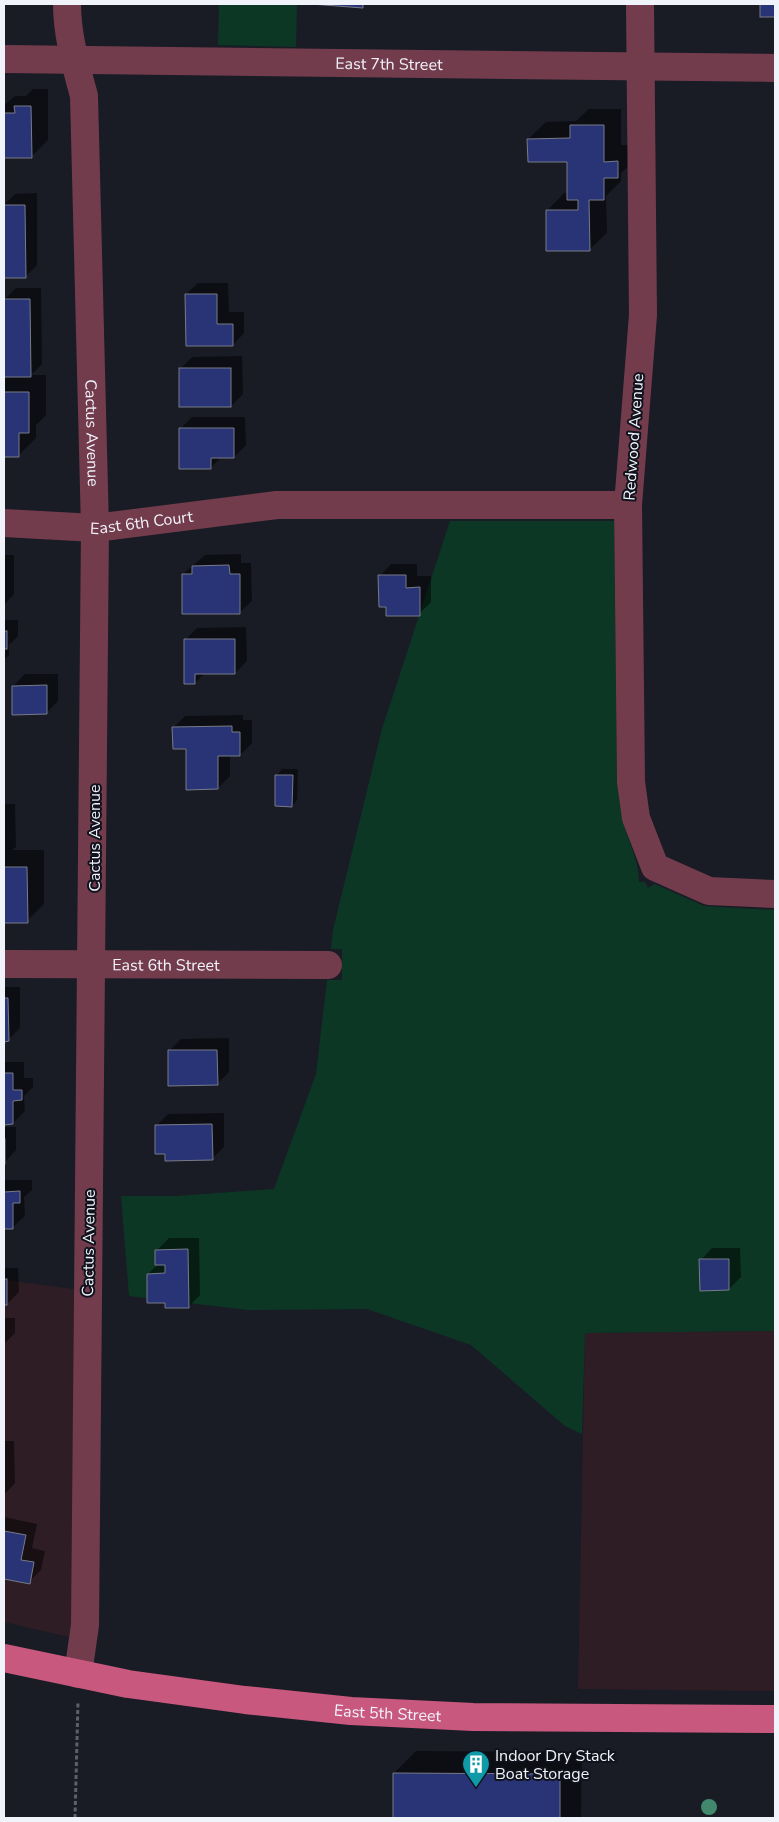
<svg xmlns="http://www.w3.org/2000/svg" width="779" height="1822" viewBox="0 0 779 1822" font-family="'Nunito Sans',sans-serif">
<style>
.commercial{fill:#2e1d25}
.green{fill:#0d3725}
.shadow{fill:#0007}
.building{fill:#293477;stroke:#787b88}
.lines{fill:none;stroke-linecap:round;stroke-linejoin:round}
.path{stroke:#5d6068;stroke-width:3;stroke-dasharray:4 2.5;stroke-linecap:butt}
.minor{stroke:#733c4d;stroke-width:28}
.primary{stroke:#c9587e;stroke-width:28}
.tree{fill:#40896c}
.labels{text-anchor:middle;stroke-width:4;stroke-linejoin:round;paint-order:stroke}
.street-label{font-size:16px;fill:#f1f3fa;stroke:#10121c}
.poi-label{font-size:16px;fill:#f1f3fa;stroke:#10121c;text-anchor:start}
</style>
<rect width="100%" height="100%" fill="#191c25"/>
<g class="commercial">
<path d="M 4,1280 L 74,1289 L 72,1624 L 69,1637 L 4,1622 Z"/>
<path d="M 775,1331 L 775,1691 L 578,1689 L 585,1333 Z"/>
</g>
<g class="green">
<path d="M 219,4 L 297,4 L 296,47 L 218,45 Z"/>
<path d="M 450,521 L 614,521 L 617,782 C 619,795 620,809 623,822 C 629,844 639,860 639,882 L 645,882 L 648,888 L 655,884 L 704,906 L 775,910 L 775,1331 L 585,1333 L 582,1434 L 565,1426 L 471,1345 L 367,1309 L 248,1310 L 129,1296 L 121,1196 L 176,1196 L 274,1189 L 316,1074 L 327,980 L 342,980 L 342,949 L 331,949 L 333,930 L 382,729 Z"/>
</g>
<g class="shadow">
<path d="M 312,4 L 365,4 L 362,7 Z"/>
<path d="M 33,89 L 48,89 L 48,140 L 31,157 L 4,157 L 4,105 L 15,96 L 26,96 Z"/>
<path d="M 589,109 L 621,109 L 621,145 L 635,145 L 635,160 L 621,173 L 621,181 L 606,196 L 607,233 L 589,250 L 547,211 L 564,193 L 568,193 L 568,161 L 528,139 L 546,122 L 576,121 Z"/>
<path d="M 37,193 L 37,265 L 25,277 L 4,277 L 4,205 L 15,194 Z"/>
<path d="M 198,283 L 228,283 L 229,312 L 244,312 L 244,333 L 233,345 L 186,294 Z"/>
<path d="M 16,288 L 41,288 L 42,364 L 31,375 L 46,375 L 46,415 L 36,425 L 36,438 L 19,455 L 4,456 L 4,300 Z"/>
<path d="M 242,356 L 243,394 L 231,406 L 180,369 L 192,357 Z"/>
<path d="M 192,417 L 245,417 L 246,445 L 234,457 L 221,457 L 211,468 L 180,429 Z"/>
<path d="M 241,554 L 241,563 L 251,563 L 252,601 L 240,612 L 183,574 L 205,555 Z"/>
<path d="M 4,555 L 14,555 L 14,594 L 4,605 Z"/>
<path d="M 391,564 L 417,564 L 417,576 L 431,576 L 431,602 L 419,614 L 388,606 L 380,576 Z"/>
<path d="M 4,620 L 18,620 L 18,636 L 9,645 L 9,655 L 4,660 Z"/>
<path d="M 246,627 L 247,661 L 235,673 L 205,673 L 195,683 L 185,640 L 197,628 Z"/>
<path d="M 25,674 L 58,674 L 58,701 L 46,713 L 13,686 Z"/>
<path d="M 243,715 L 243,720 L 252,720 L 252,743 L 240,755 L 230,755 L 230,776 L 218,788 L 173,728 L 185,716 Z"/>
<path d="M 282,769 L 298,769 L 297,800 L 292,806 L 277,775 Z"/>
<path d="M 4,804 L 15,804 L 16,847 L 12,850 L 44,850 L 44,904 L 27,921 L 4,921 Z"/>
<path d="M 4,987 L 20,987 L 20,1028 L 8,1040 L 4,1040 Z"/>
<path d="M 229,1038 L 229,1072 L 217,1084 L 169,1051 L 181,1039 Z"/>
<path d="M 4,1062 L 24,1062 L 24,1078 L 33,1078 L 33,1087 L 24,1096 L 25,1111 L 13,1123 L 4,1123 Z"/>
<path d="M 224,1113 L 224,1147 L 212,1159 L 166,1153 L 156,1126 L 168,1114 Z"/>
<path d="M 4,1127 L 16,1127 L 16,1150 L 5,1162 Z"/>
<path d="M 4,1180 L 32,1180 L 32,1190 L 24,1197 L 25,1216 L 13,1227 L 4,1228 Z"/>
<path d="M 169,1238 L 199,1238 L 200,1295 L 188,1307 L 166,1302 L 148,1274 L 159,1263 L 157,1250 Z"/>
<path d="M 712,1248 L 740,1248 L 741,1277 L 729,1289 L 701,1260 Z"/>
<path d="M 4,1268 L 18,1268 L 19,1292 L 7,1304 L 4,1304 Z"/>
<path d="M 4,1318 L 15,1318 L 15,1333 L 4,1344 Z"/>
<path d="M 4,1381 L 5,1421 L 4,1422 Z"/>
<path d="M 4,1441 L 14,1441 L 15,1483 L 4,1495 Z"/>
<path d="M 4,1517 L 37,1524 L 32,1548 L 45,1551 L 41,1570 L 29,1582 L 4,1577 Z"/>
<path d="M 416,1751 L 582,1752 L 581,1818 L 394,1818 L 394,1773 Z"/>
</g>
<g class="building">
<path d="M 311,4 L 363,4 L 363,8 Z"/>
<rect x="760" y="4" width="15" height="13"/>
<path d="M 14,106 L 31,106 L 32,158 L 4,158 L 4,113 L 15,113 Z"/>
<path d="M 570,125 L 604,125 L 604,162 L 618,161 L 618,178 L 604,178 L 604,200 L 589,200 L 590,251 L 546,251 L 546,210 L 578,210 L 578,200 L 567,200 L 567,162 L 528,162 L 527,139 L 570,138 Z"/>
<path d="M 4,205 L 25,205 L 26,278 L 4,278 Z"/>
<path d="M 185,294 L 217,294 L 217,324 L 233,324 L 233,346 L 186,346 Z"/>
<path d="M 4,299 L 30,299 L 31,377 L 4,377 Z"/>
<rect x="179" y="368" width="52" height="39"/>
<path d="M 4,392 L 29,392 L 29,433 L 19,433 L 19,457 L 4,457 Z"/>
<path d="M 179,428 L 234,428 L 234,458 L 211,458 L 211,469 L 179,469 Z"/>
<path d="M 229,565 L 230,574 L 240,574 L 240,614 L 182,614 L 182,574 L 192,574 L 192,566 Z"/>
<path d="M 378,575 L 406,575 L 406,588 L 420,587 L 420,616 L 386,616 L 386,607 L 379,607 Z"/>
<rect x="4" y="631" width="3" height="18"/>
<path d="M 184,639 L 235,639 L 235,674 L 195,674 L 195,684 L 184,684 Z"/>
<path d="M 47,685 L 47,714 L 12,715 L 12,686 Z"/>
<path d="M 232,726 L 232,732 L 240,732 L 240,756 L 218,756 L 218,789 L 186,790 L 186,749 L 173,749 L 172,727 Z"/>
<path d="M 275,775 L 293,775 L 292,807 L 275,806 Z"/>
<path d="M 4,867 L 27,867 L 28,923 L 4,923 Z"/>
<path d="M 4,998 L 8,998 L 9,1041 L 4,1042 Z"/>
<path d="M 168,1050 L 217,1050 L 218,1085 L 168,1086 Z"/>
<path d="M 4,1073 L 13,1073 L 13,1090 L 22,1090 L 22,1100 L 13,1101 L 13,1124 L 4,1125 Z"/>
<path d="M 212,1124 L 213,1160 L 165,1161 L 165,1154 L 155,1154 L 155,1125 Z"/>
<rect x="4" y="1139" width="1" height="25"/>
<path d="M 20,1191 L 20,1203 L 13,1203 L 13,1229 L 4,1229 L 4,1192 Z"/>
<path d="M 188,1249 L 189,1308 L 165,1308 L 165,1303 L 147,1303 L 147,1274 L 165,1273 L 165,1265 L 155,1265 L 155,1250 Z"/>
<path d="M 699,1259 L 729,1259 L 729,1290 L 700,1291 Z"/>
<rect x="4" y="1279" width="3" height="26"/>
<path d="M 4,1531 L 26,1535 L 21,1560 L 34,1562 L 30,1584 L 4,1579 Z"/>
<path d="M 393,1773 L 560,1774 L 560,1818 L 393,1818 Z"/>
</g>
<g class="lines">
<path class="path" d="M 75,1818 L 78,1701"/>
<g class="minor">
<path id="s1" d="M 67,4 C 67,35 76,66 84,96 L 95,528 L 85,1625 L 78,1674"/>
<path d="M 640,4 L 643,315 L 628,505 L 631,782 L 636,818 L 655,867 L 709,891 L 775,894"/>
<path id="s2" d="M 4,59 L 775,68"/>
<path id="s3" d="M 4,523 L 95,528 L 277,505 L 628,505"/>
<path id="s4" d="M 4,964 L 328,965"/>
</g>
<path class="primary" id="s5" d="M 4,1658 L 128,1684 L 245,1700 L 351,1711 L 473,1717 L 775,1719"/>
</g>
<circle class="tree" cx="709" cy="1807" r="8"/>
<defs>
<g id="building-pin" transform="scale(1.4375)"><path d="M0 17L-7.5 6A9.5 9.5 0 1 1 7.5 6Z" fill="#0f9aa8" stroke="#10121c"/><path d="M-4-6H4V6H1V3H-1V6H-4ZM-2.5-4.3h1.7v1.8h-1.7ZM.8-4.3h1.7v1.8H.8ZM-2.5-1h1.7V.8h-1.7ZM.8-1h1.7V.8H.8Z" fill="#fff"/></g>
</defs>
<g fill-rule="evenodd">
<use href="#building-pin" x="476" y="1764"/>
</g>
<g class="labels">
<g class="street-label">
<text dy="6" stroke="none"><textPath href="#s2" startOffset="385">East 7th Street</textPath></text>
<text dy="6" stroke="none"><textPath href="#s1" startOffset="431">Cactus Avenue</textPath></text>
<text transform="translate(633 437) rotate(-86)" y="6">Redwood Avenue</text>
<text dy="6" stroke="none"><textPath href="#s3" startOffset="138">East 6th Court</textPath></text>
<text transform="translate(94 838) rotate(-90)" y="6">Cactus Avenue</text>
<text dy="6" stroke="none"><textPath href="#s4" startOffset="162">East 6th Street</textPath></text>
<text transform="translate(88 1243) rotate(-89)" y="6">Cactus Avenue</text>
<text dy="6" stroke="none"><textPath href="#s5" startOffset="388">East 5th Street</textPath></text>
</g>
<g class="poi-label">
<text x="495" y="1761">Indoor Dry Stack<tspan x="495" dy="18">Boat Storage</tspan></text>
</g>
</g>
<rect width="779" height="1822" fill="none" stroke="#f1f3fa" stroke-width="10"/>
</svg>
